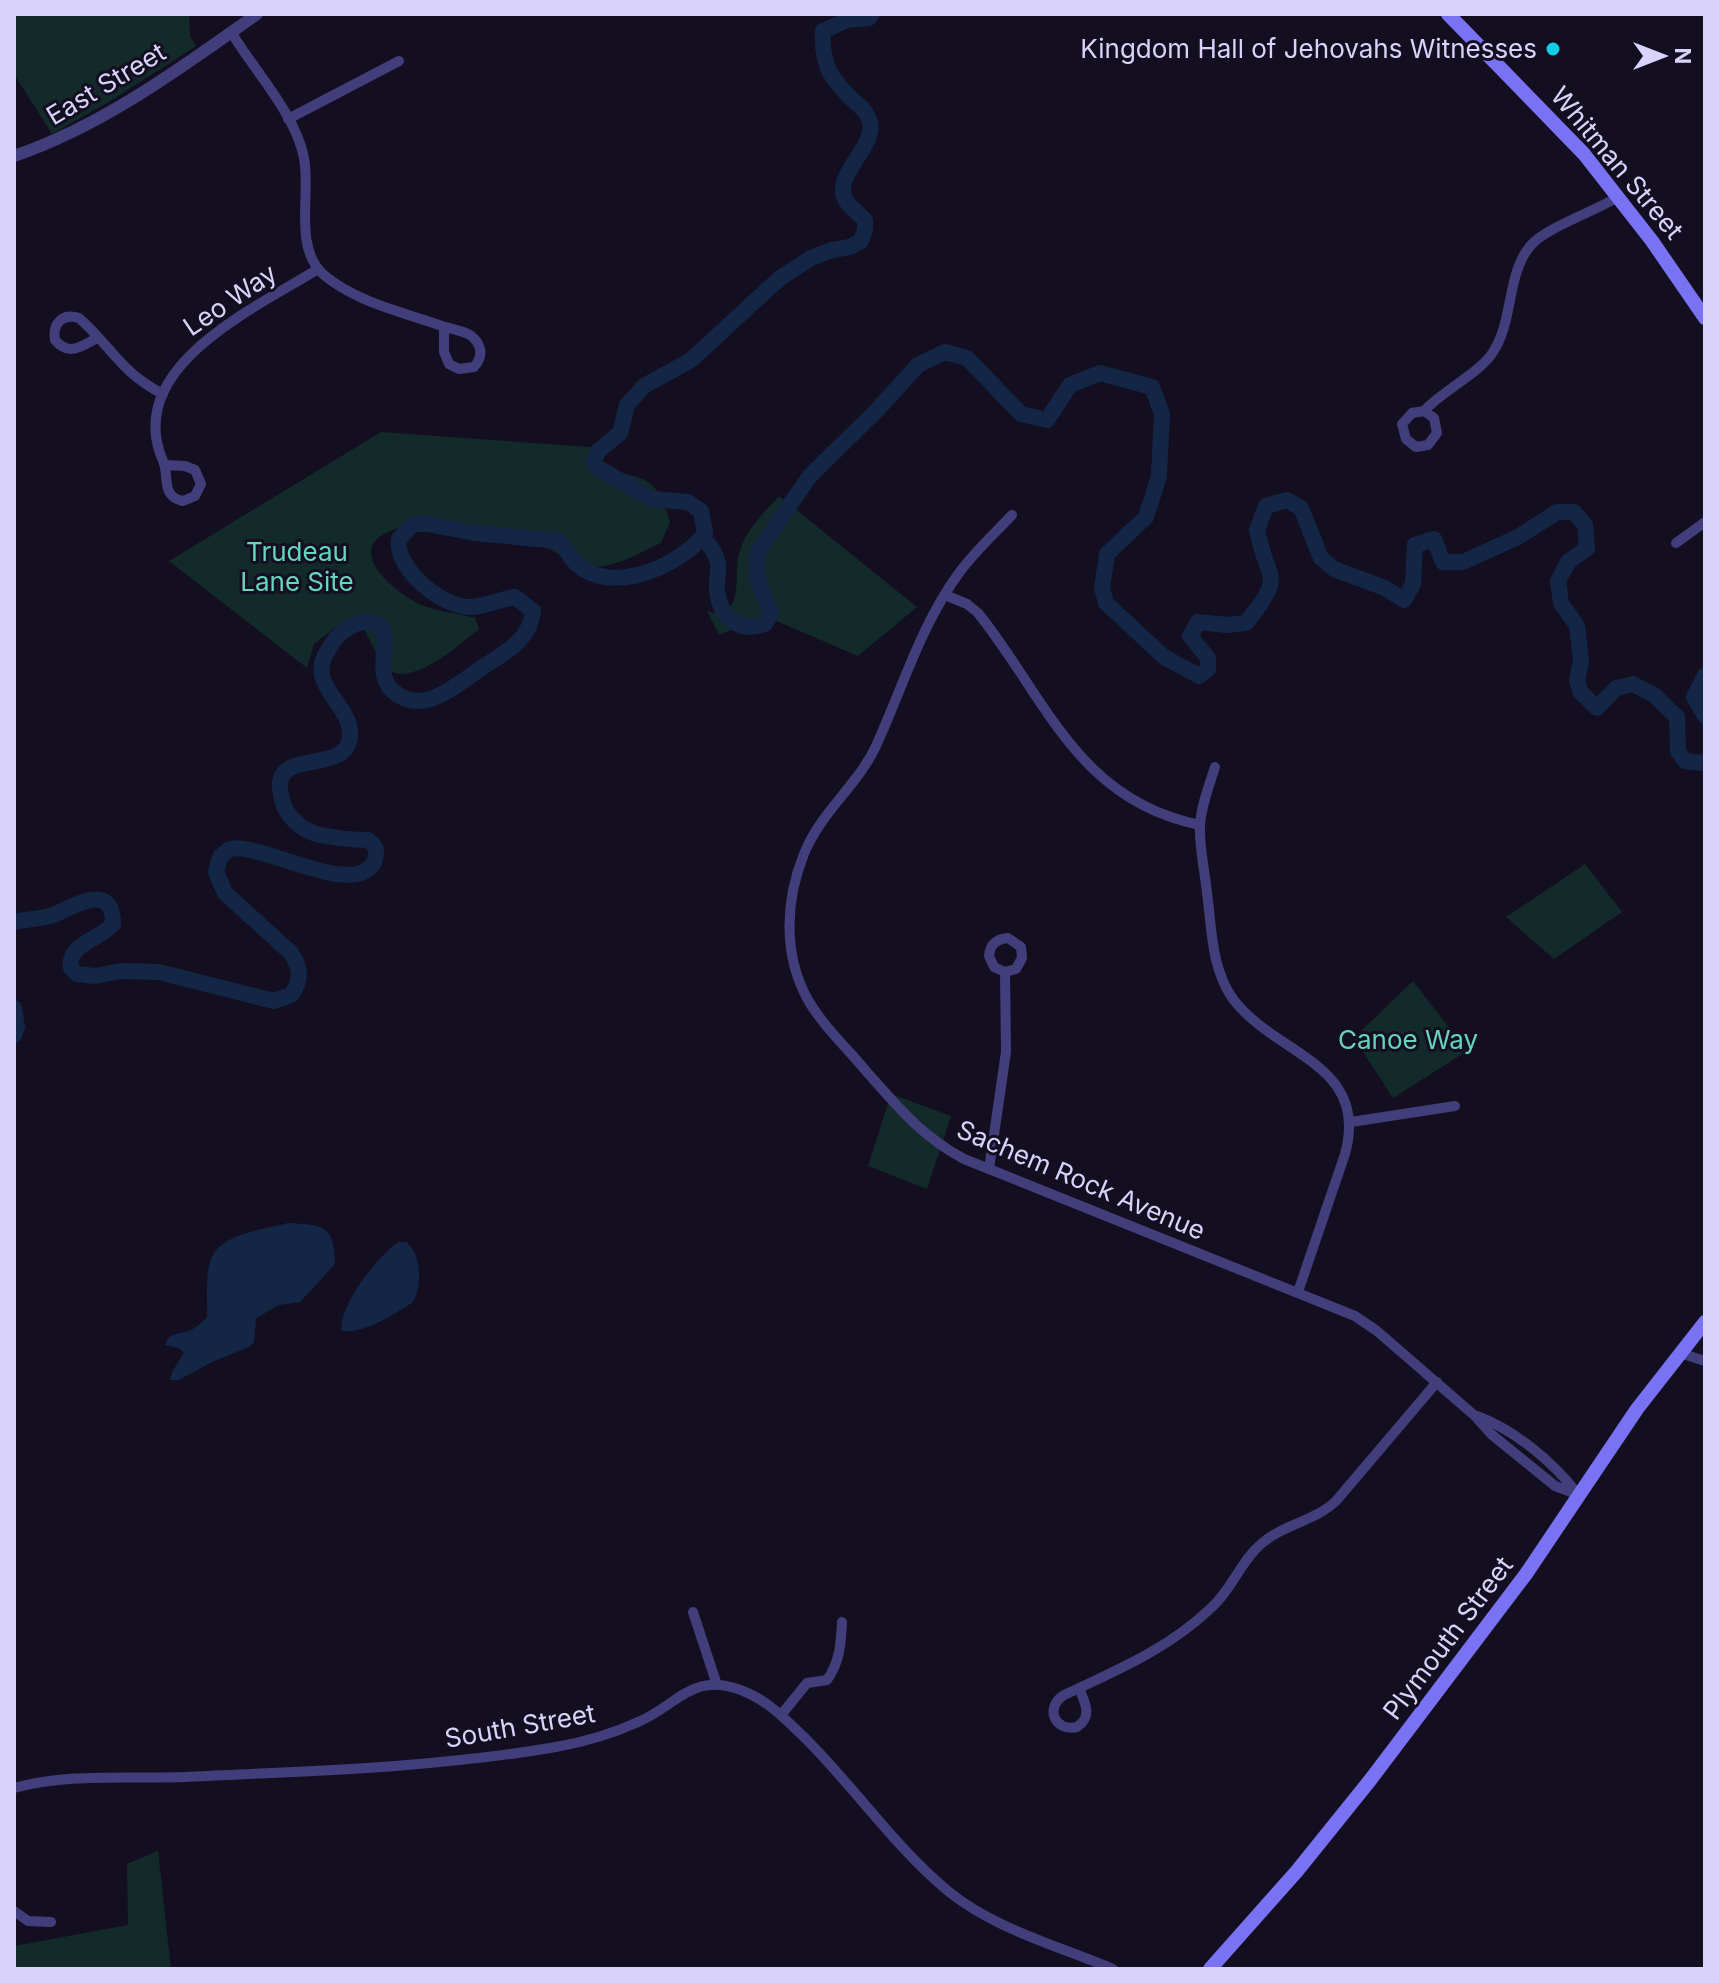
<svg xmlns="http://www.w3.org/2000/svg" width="1719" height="1983" viewBox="0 0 1719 1983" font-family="Inter,sans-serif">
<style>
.green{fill:#132a2a}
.water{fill:#132646}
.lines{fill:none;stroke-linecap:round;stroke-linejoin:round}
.river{stroke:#132646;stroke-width:16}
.minor{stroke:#423e7c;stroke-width:10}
.tertiary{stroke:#423e7c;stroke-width:12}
.secondary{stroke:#7972f3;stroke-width:14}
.poi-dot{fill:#13cbe7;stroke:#130f21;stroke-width:3}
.labels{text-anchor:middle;stroke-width:6;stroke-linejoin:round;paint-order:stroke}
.poi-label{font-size:26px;fill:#d9d3fb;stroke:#130f21;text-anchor:end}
.street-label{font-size:26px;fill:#d9d3fb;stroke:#130f21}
.park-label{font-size:26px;fill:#65d5bd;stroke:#130f21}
</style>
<rect width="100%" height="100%" fill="#130f21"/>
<g class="green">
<path d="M 14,14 L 189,14 L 190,36 L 196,46 L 112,100 L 52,134 L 14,74 Z"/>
<path d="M 381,432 L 603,448 L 600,460 L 605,469 C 651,481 654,475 670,522 L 661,543 C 640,552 616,568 592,567 C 576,567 557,552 542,545 C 501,526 443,516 399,528 C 342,544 385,585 415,602 C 431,611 457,613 475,618 L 479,629 C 461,643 410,690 387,668 C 377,658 369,638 362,625 L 344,621 L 314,644 L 307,668 L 169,561 Z"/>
<path d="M 779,496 L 917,607 L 858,656 L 765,616 L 719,635 L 707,611 L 715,613 L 729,610 C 741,593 734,572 739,554 C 744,531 764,513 779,496 Z"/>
<path d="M 1585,864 L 1622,912 L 1554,959 L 1506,917 Z"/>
<path d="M 1413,981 L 1467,1051 L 1393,1098 L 1354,1038 Z"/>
<path d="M 891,1094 L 951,1116 L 927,1189 L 868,1166 Z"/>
<path d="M 158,1851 L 171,1969 L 14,1969 L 14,1946 L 128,1925 L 127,1864 Z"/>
</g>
<g class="water">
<path d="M 288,1223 C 324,1225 334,1225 335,1264 L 300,1302 L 279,1305 L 256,1318 L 254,1342 L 249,1347 L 212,1362 L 179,1380 L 170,1380 L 172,1372 L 184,1353 L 179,1348 L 165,1345 C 170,1331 179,1335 191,1330 C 197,1327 202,1322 207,1317 C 208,1298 203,1264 217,1249 C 232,1232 267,1229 288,1223 Z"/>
<path d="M 398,1242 L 406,1242 C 422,1253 422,1287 413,1302 C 395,1314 364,1334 342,1331 C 337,1307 379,1255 398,1242 Z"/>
</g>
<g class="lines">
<g class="river">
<path d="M 702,538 C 710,545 716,552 718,564 C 719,573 716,582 717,590 C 720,618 738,633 765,624 L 771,614 L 757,578 L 757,553 L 809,477 L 877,410 L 918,365 L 945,352 L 967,358 L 1021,414 L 1047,420 L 1070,385 L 1100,373 L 1152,387 L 1162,414 L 1159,476 L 1146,517 L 1107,554 L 1102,588 L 1106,603 L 1164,657 L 1199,676 L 1208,669 L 1208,658 L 1190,636 L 1198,622 L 1227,625 L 1246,623 C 1287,572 1267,583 1257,530 L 1266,506 L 1287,500 L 1301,508 L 1321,558 L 1334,569 L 1385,588 L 1404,600 L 1413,584 L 1415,545 L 1434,539 L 1443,562 L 1463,562 L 1518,537 L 1557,512 L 1574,512 L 1585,525 L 1587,548 L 1568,562 L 1558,581 L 1561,603 L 1577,626 L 1581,660 L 1577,681 L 1581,693 L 1597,708 L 1616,688 L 1633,684 L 1654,695 L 1677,717 L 1678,751 L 1685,761 L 1705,763"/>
<path d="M 1705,675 L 1694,697 L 1705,716"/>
<path d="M 14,922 C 27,919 41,919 53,915 C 73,907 113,880 113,924 C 100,940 67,943 71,968 L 77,974 L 95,976 L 121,971 L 159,972 L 274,1001 L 291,995 C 302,980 301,968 291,953 L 225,893 L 216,872 L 220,857 C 224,854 226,851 230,849 C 259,841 355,900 374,862 C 378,852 376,845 368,840 C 352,840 336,838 320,835 C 307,832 298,826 290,816 C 283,808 281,799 280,788 C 277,748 346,775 350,737 C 353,704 304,685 328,650 C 333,641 340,633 348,628 C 362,619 384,618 385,638 C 386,656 377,675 392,690 C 422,719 458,683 483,667 C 505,652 530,641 533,611 L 515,597 C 501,599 486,606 472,607 C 443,609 394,568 399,539 L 412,525 L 422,523 L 475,533 L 559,541 C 566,548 570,559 578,565 C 613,596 682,565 705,533 L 701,511 L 688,502 L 651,499 L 597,467 L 594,461 L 598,451 L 620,433 L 627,405 L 644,386 L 691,360 L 780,278 L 811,258 L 832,250 L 850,247 L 861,241 L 865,230 L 865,220 C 860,214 851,209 847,202 C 829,178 876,148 870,122 C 867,112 862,108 855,102 C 831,79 821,66 823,31 L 847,20 L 869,18 L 872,14"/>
<path d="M 14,1008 L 17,1027 L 14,1035"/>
</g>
<g class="minor">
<path d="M 231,32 C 254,70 296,115 304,158 C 311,194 293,248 324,275 C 356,302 403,312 442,326 C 451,329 461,330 470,335 C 482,344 484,356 474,367 L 459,369 L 449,364 L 444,352 L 444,327"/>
<path d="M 288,119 L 399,61"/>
<path d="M 97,338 C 82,346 69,357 55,340 C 52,323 63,313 79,318 C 111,346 121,373 163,394"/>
<path d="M 1424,411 L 1412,413 L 1402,424 L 1406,439 L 1416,447 L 1428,445 L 1437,433 L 1434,418 L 1424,411 C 1442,391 1481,372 1493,352 C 1514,321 1506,272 1532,244 C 1548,227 1595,211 1618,197"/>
<path d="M 165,465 L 185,466 L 195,470 L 201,484 L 195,496 L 183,501 C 160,496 170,477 163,461 C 122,367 256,308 318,269"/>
<path d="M 1012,515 C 994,534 974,552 959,573 C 920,626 902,690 875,748 C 856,787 820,813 804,854 C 785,901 783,955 808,1000 C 823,1026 847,1048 866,1071 C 898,1107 921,1136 964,1159 L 1355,1316 L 1377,1331 L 1475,1416 L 1491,1434 L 1555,1486 L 1579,1495"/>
<path d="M 1676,543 L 1705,522"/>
<path d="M 945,595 L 967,604 L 978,613 C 1047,699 1077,800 1200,825"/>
<path d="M 1215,767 C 1209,786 1201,806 1200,826 C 1199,848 1205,871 1207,893 C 1212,929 1211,968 1233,999 C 1276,1056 1370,1063 1345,1154 L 1298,1292"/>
<path d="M 1351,1122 L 1455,1106"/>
<path d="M 989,1169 L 1006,1052 L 1005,972 L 1016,969 L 1022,958 L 1021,947 L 1008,938 C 996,939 990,945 989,956 L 994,967 L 1005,972"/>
<path d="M 1680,1353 L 1705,1361"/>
<path d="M 1477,1416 C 1515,1430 1553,1462 1577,1493"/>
<path d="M 693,1612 L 717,1685"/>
<path d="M 1079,1688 C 1085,1703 1093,1716 1077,1727 C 1055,1732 1044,1708 1064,1695 C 1116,1671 1170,1648 1212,1607 C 1232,1589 1241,1561 1261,1544 C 1284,1524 1315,1521 1336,1501 L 1437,1382"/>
<path d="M 781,1715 L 807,1683 L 827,1680 C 840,1662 841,1643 842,1622"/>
<path d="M 14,1788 C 68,1773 129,1779 185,1777 C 308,1771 434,1768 556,1747 C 584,1742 612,1734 638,1722 C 677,1706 693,1670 743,1691 C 769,1701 787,1721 806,1739 C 855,1788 895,1847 948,1891 C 994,1929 1059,1946 1113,1969"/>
<path d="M 14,1911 L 28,1921 L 51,1922"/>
</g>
<path class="tertiary" d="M 14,156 C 102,126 181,68 257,14"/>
<g class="secondary">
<path d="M 1448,14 L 1584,154 L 1652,241 L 1705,318"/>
<path d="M 1210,1969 L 1297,1871 L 1371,1779 L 1526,1574 L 1637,1409 L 1705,1322"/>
</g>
</g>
<circle class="poi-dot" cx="1553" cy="49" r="8"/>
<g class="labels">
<g class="poi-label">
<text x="1537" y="58">Kingdom Hall of Jehovahs Witnesses</text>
</g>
<g class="street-label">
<text transform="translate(106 84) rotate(-31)" y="9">East Street</text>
<text transform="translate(1617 163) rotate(50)" y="9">Whitman Street</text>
<text transform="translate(230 300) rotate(-34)" y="9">Leo Way</text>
<text transform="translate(1081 1180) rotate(23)" y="9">Sachem Rock Avenue</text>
<text transform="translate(1448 1638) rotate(-53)" y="9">Plymouth Street</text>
<text transform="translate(520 1726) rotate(-10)" y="9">South Street</text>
</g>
<g class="park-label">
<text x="297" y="561">Trudeau<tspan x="297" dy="30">Lane Site</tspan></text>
<text x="1408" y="1049">Canoe Way</text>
</g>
</g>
<rect width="1719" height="1983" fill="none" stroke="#d9d3fb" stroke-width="32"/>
<g transform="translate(1663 56) rotate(90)" stroke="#130f21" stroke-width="6" paint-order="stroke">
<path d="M0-6L14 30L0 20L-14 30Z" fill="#d9d3fb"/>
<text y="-12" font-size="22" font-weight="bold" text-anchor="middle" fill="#d9d3fb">N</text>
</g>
</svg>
